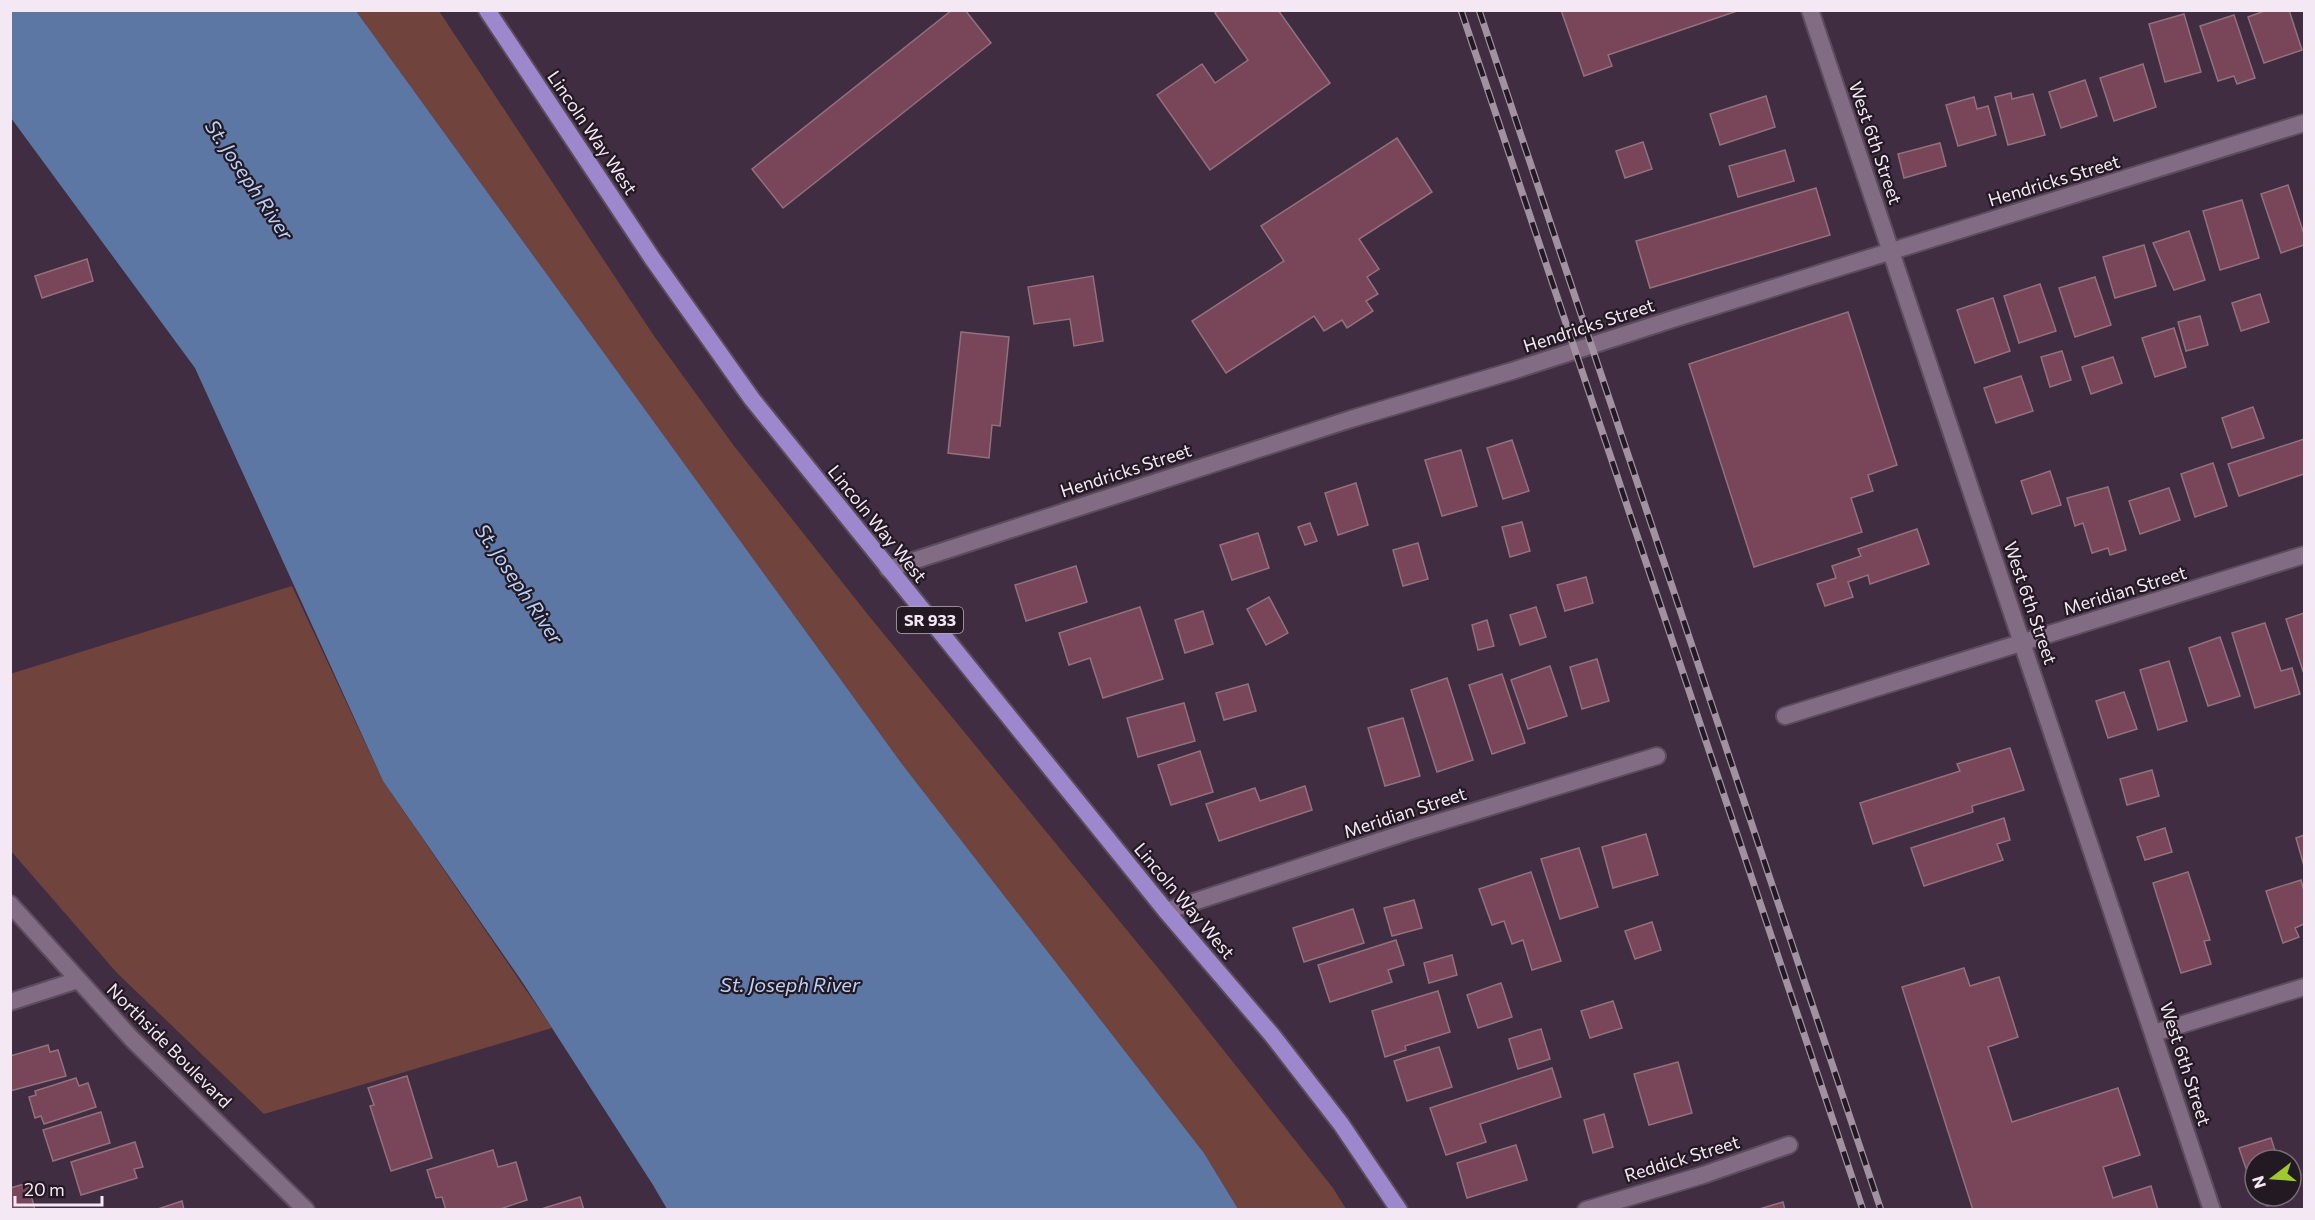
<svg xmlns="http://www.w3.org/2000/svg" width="2315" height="1220" viewBox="0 0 2315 1220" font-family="Commissioner,sans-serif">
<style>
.green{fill:#71433d}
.water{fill:#5d77a4}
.building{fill:#794558;stroke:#92717c;stroke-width:1.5}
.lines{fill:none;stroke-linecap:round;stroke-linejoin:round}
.minor-casing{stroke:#5c4c5d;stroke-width:20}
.primary-casing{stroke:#5c4c5d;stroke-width:20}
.minor{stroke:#826c84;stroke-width:16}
.primary{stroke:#9e88cd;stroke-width:16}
.rail-casing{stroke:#a191a1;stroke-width:7}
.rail{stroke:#221922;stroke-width:4.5;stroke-dasharray:14;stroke-linecap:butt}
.labels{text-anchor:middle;stroke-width:4.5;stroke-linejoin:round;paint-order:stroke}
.shield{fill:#221922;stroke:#b6aab6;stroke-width:1.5}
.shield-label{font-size:16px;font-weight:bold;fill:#f5e8f5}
.street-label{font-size:18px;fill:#f5e8f5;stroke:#221922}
.water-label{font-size:20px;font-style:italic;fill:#bad2fb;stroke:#221922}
</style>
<rect width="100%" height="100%" fill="#402d41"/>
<g class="green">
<path d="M 356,11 L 439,11 L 654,336 L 734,446 L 869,616 L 1167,979 L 1333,1188 L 1346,1209 L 1238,1209 L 1204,1153 L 902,764 Z"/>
<path d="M 292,586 L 383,781 L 552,1028 L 264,1114 L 117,973 L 11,851 L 10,674 Z"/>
</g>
<path class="water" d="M 11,10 L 356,11 L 902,764 L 1204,1153 L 1238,1209 L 667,1209 L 653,1185 L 523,983 L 383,781 L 195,368 L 11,118 Z"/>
<g class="building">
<path d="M 952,10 L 965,10 L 991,43 L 783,208 L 752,169 Z"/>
<path d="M 1218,10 L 1278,10 L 1330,83 L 1210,170 L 1157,95 L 1202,64 L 1215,83 L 1248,60 L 1215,13 Z"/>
<path d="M 1561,10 L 1740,10 L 1608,55 L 1612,66 L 1584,76 Z"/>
<path d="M 2267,10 L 2289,10 L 2302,50 L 2264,63 L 2248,17 Z"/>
<path d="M 2184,14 L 2201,72 L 2165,82 L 2149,24 Z"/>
<path d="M 2234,15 L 2255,78 L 2237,84 L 2234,76 L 2218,81 L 2200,26 Z"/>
<path d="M 2143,64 L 2156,107 L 2114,121 L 2100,78 Z"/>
<path d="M 2085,80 L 2097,116 L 2061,128 L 2049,92 Z"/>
<path d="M 2011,93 L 2012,99 L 2033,94 L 2045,135 L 2008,145 L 1995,97 Z"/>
<path d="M 1766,96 L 1775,127 L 1720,145 L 1710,114 Z"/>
<path d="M 1974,97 L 1977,109 L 1988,106 L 1996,135 L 1958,146 L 1946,105 Z"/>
<path d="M 1397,138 L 1432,192 L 1359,239 L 1379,269 L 1367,277 L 1378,294 L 1366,301 L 1373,311 L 1347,328 L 1342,320 L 1324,331 L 1314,316 L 1226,373 L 1192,321 L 1284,261 L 1261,226 Z"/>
<path d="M 1643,142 L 1652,169 L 1625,178 L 1616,151 Z"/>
<path d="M 1940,143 L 1946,166 L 1904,178 L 1898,154 Z"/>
<path d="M 1785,150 L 1794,181 L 1738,197 L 1729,166 Z"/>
<path d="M 2288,185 L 2304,234 L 2304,245 L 2281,253 L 2261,194 Z"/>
<path d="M 1816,188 L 1830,235 L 1650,288 L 1636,241 Z"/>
<path d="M 2242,200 L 2259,258 L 2220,270 L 2203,211 Z"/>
<path d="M 2189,231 L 2205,280 L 2174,290 L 2153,243 Z"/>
<path d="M 2144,245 L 2156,286 L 2115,298 L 2103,257 Z"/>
<path d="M 87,259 L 93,281 L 42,298 L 35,276 Z"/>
<path d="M 1093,276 L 1103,341 L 1074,346 L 1070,319 L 1034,324 L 1028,287 Z"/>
<path d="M 2095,277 L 2111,325 L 2075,337 L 2059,288 Z"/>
<path d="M 2040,284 L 2056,331 L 2019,343 L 2004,296 Z"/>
<path d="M 2260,294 L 2269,322 L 2241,331 L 2232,303 Z"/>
<path d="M 1993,298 L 2010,351 L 1975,363 L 1957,310 Z"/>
<path d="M 1848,312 L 1897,465 L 1868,475 L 1873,491 L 1851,498 L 1862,532 L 1754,567 L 1689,364 Z"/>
<path d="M 2200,316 L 2208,345 L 2186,351 L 2178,322 Z"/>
<path d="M 2174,328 L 2186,367 L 2155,377 L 2142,338 Z"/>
<path d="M 961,332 L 1009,337 L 1000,426 L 992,425 L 989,458 L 948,453 Z"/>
<path d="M 2062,351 L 2071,380 L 2050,387 L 2041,357 Z"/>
<path d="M 2113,357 L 2122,383 L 2091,394 L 2082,367 Z"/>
<path d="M 2021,376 L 2033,411 L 1996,423 L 1984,388 Z"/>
<path d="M 2253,407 L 2264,438 L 2232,448 L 2222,418 Z"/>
<path d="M 2304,439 L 2304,474 L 2239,496 L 2228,464 Z"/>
<path d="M 1512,440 L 1529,491 L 1503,499 L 1487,448 Z"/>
<path d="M 1461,450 L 1477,506 L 1442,516 L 1425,460 Z"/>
<path d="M 2213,463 L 2227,506 L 2195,517 L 2181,474 Z"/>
<path d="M 2050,471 L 2061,505 L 2032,514 L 2021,481 Z"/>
<path d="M 1356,483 L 1368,525 L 1338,535 L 1325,493 Z"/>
<path d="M 2108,487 L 2126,550 L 2110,555 L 2108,548 L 2092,553 L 2083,523 L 2075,526 L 2067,498 Z"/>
<path d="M 2169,488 L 2180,520 L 2140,534 L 2129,501 Z"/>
<path d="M 1522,522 L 1530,551 L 1510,557 L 1502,527 Z"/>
<path d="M 1310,523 L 1317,541 L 1305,545 L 1298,527 Z"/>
<path d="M 1917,529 L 1929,564 L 1870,584 L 1868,575 L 1848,582 L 1853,597 L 1825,606 L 1817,584 L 1836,578 L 1832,566 L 1861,556 L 1858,549 Z"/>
<path d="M 1258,533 L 1269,568 L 1232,580 L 1220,545 Z"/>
<path d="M 1418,543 L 1428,579 L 1403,586 L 1393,550 Z"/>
<path d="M 1076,566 L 1087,602 L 1026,621 L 1015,585 Z"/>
<path d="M 1586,577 L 1593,603 L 1565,611 L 1557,585 Z"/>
<path d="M 1269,597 L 1288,633 L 1266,645 L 1247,609 Z"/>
<path d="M 1140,607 L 1163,679 L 1103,698 L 1090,658 L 1069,665 L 1059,633 Z"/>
<path d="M 1536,607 L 1546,637 L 1520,645 L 1510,615 Z"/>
<path d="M 1203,611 L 1213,644 L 1185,653 L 1175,620 Z"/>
<path d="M 2304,613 L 2304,670 L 2303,671 L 2286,619 Z"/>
<path d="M 1487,620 L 1494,646 L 1478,650 L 1472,625 Z"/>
<path d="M 2265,623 L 2281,671 L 2292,668 L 2300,694 L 2255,708 L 2232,633 Z"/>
<path d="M 2220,637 L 2240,696 L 2208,706 L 2189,648 Z"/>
<path d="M 1597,659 L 1609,701 L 1582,709 L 1570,667 Z"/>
<path d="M 2169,661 L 2187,721 L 2158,730 L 2140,670 Z"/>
<path d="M 1550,666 L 1567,716 L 1528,729 L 1511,680 Z"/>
<path d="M 1502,674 L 1525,743 L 1492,754 L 1469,685 Z"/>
<path d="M 1447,678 L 1473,760 L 1437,772 L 1411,690 Z"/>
<path d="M 1248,684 L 1256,711 L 1224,720 L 1216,693 Z"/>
<path d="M 2124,692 L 2137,729 L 2108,738 L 2096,701 Z"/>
<path d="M 1184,703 L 1195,741 L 1138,757 L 1127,718 Z"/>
<path d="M 1403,718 L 1420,776 L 1385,786 L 1368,728 Z"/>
<path d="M 2010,748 L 2024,790 L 1972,806 L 1973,812 L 1873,844 L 1860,803 L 1960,771 L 1957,764 Z"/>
<path d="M 1200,751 L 1213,792 L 1171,805 L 1158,765 Z"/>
<path d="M 2152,770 L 2159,796 L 2127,805 L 2120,779 Z"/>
<path d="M 1305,786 L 1312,810 L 1219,841 L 1206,804 L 1255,788 L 1260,801 Z"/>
<path d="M 2004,818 L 2010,840 L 1997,844 L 2003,860 L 1924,886 L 1911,848 Z"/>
<path d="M 2165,828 L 2172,852 L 2145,860 L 2137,837 Z"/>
<path d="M 1646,834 L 1658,875 L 1613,888 L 1602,847 Z"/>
<path d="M 2304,835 L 2304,866 L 2296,838 Z"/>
<path d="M 1579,848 L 1598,907 L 1560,919 L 1541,859 Z"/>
<path d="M 1531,872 L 1561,961 L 1532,970 L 1523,940 L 1512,944 L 1504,921 L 1492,925 L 1479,889 Z"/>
<path d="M 2188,872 L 2210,940 L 2204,941 L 2211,964 L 2181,973 L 2153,883 Z"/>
<path d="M 2301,880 L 2304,891 L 2304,924 L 2295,928 L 2299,937 L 2283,943 L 2266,891 Z"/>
<path d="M 1414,900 L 1422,928 L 1392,936 L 1384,908 Z"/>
<path d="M 1353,909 L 1364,943 L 1304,962 L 1293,928 Z"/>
<path d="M 1652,922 L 1661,950 L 1635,959 L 1625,931 Z"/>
<path d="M 1396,940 L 1404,965 L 1388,970 L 1392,982 L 1330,1002 L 1318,965 Z"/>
<path d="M 1452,955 L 1457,975 L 1429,983 L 1424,963 Z"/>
<path d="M 1964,968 L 1970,986 L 1999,977 L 2018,1037 L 1988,1047 L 2012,1122 L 2118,1088 L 2140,1155 L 2103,1167 L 2113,1198 L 2151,1186 L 2158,1210 L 1973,1210 L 1902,987 Z"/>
<path d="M 1501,983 L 1512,1017 L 1478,1028 L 1467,995 Z"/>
<path d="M 1438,991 L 1450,1032 L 1405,1046 L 1406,1050 L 1385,1057 L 1372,1011 Z"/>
<path d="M 1613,1001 L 1622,1028 L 1590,1038 L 1581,1011 Z"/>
<path d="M 1541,1029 L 1550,1059 L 1518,1069 L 1509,1039 Z"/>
<path d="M 48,1045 L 50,1052 L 58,1050 L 66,1076 L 10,1091 L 10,1056 Z"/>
<path d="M 1439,1047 L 1452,1087 L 1407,1101 L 1394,1061 Z"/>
<path d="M 1678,1062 L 1692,1113 L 1649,1125 L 1634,1074 Z"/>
<path d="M 1552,1068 L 1561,1097 L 1480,1124 L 1486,1142 L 1446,1155 L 1430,1108 Z"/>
<path d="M 407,1076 L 432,1158 L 391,1171 L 370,1106 L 374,1105 L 368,1088 Z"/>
<path d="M 76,1078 L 79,1086 L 88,1083 L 96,1107 L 44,1124 L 41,1116 L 35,1118 L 29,1097 L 36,1095 L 35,1091 Z"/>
<path d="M 101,1112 L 110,1143 L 53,1161 L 43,1130 Z"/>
<path d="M 1604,1114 L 1613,1147 L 1593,1153 L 1584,1120 Z"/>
<path d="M 2271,1138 L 2278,1160 L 2255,1160 L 2255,1188 L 2253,1189 L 2239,1148 Z"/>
<path d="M 135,1142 L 143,1167 L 134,1169 L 137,1178 L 81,1195 L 71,1162 Z"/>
<path d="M 1516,1145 L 1527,1180 L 1467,1198 L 1457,1163 Z"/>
<path d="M 493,1150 L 498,1167 L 516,1162 L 527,1200 L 497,1210 L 446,1210 L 442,1197 L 436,1198 L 427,1170 Z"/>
<path d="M 28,1183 L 35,1210 L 10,1210 L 10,1188 Z"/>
<path d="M 2264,1196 L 2290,1196 L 2291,1198 L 2267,1206 Z"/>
<path d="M 580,1197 L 584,1210 L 538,1210 Z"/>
<path d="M 182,1201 L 184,1210 L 155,1210 Z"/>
<path d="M 1783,1202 L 1785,1210 L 1756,1210 Z"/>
</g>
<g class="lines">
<g class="minor-casing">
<g id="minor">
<path d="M 1810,10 L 2212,1210"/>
<path d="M 888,569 L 1351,419 L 1512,371 L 1673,319 L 2304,123"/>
<path d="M 1785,716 L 2304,555"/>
<path d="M 10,904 L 131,1038 L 306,1210"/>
<path d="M 1166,911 L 1410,831 L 1657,756"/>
<path d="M 10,1002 L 78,980"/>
<path d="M 2154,1033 L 2304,987"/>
<path d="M 1586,1210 L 1703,1175 L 1789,1145"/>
</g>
</g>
<g class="primary-casing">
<path id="primary" d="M 487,10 L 652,258 L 752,399 L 1166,911 L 1272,1035 L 1341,1124 L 1399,1210"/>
</g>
<use href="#minor" class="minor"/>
<use href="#primary" class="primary"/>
<g class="rail-casing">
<g id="rail">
<path d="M 1461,10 L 1863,1210"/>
<path d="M 1479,10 L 1881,1210"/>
</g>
</g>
<use href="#rail" class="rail"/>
</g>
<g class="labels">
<rect class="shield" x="897" y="607" width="66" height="26" rx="4.5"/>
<g class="shield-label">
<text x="930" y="626">SR 933</text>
</g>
<g class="street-label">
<text transform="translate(592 133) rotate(56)" y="6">Lincoln Way West</text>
<text transform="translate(1875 143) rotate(71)" y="6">West 6th Street</text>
<text transform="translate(2054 181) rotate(-17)" y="6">Hendricks Street</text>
<text transform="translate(1589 326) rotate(-18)" y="6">Hendricks Street</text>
<text transform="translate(1126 471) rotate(-18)" y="6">Hendricks Street</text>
<text transform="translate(877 524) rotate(51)" y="6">Lincoln Way West</text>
<text transform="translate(2125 591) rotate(-17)" y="6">Meridian Street</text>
<text transform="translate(2030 603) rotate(71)" y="6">West 6th Street</text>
<text transform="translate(1405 813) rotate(-18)" y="6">Meridian Street</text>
<text transform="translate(1184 901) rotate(50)" y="6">Lincoln Way West</text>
<text transform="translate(169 1046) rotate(45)" y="6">Northside Boulevard</text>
<text transform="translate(2185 1064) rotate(72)" y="6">West 6th Street</text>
<text transform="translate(1682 1159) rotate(-17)" y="6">Reddick Street</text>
</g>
<g class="water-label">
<text transform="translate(249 180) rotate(56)" y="7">St. Joseph River</text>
<text transform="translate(519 584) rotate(56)" y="7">St. Joseph River</text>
<text x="790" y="992">St. Joseph River</text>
</g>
</g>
<rect width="2315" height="1220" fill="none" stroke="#f5e8f5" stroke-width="24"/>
<g transform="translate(2273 1178) rotate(253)"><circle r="28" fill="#221922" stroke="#766c76" stroke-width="1.5"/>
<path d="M0-4.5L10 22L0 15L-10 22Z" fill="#a0c92b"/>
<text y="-9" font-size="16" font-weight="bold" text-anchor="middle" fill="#f5e8f5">N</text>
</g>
<path d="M15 1196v9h87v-9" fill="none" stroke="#f5e8f5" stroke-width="3"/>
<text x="24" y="1196" font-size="18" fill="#f5e8f5" stroke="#221922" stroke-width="4.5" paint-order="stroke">20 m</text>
</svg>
